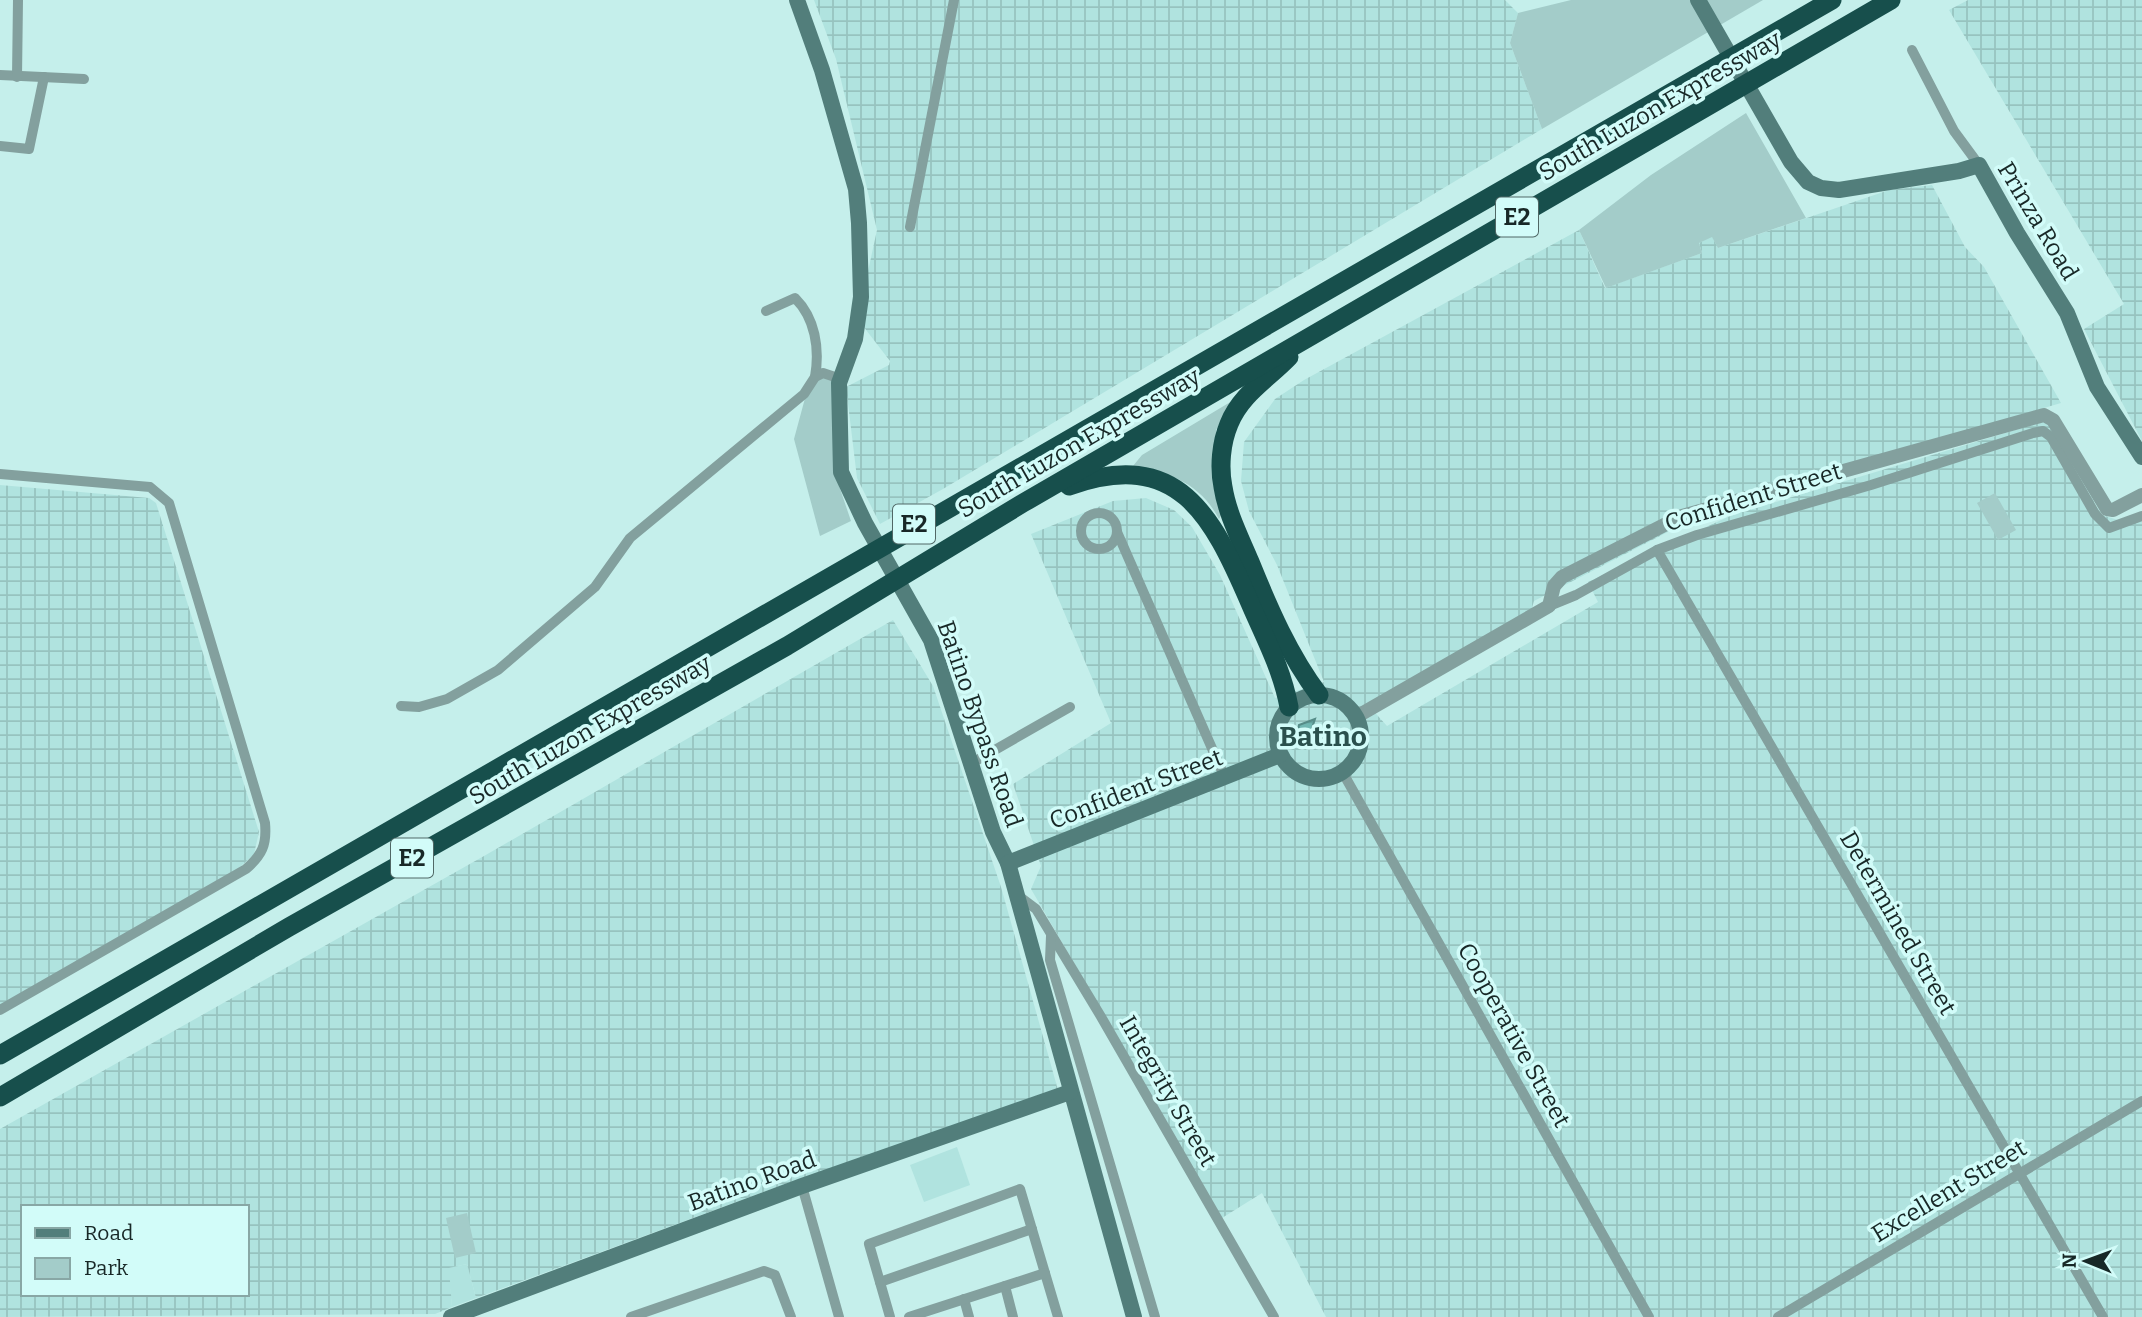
<svg xmlns="http://www.w3.org/2000/svg" width="2142" height="1317" viewBox="0 0 2142 1317" font-family="Bitter,serif">
<style>
.built{fill:#b0e3df}
.industrial{fill:url(#industrial-grid);fill-rule:evenodd}
.green{fill:#a3ccc9}
.water{fill:url(#water-rules);stroke:#568c88;stroke-width:2}
.lines{fill:none;stroke-linecap:round;stroke-linejoin:round}
.minor{stroke:#83a09e;stroke-width:10}
.tertiary{stroke:#83a09e;stroke-width:14}
.secondary{stroke:#527e7b;stroke-width:16}
.motorway{stroke:#174f4c;stroke-width:19}
.labels{text-anchor:middle;stroke-width:7;stroke-linejoin:round;paint-order:stroke}
.shield{fill:#d2fcf9;stroke:#506866;stroke-width:2}
.shield-label{font-size:23px;font-weight:bold;fill:#182827}
.street-label{font-size:24px;fill:#182827;stroke:#d2fcf9}
.quarter-label{font-size:28px;font-weight:bold;fill:#2a504d;stroke:#d2fcf9}
</style>
<defs>
<pattern id="industrial-grid" width="8" height="8" patternUnits="userSpaceOnUse" patternTransform="scale(1.75)"><rect width="8" height="8" fill="#b0e3df"/><path d="M0 4h8M4 0v8" fill="none" stroke="#97c3bf"/></pattern>
<pattern id="water-rules" width="6" height="5" patternUnits="userSpaceOnUse" patternTransform="scale(1.75)"><rect width="6" height="5" fill="#70b7b2"/><path d="M0 2.5h6" fill="none" stroke="#5b9591"/></pattern>
</defs>
<rect width="100%" height="100%" fill="#c5efeb"/>
<g class="built">
<path d="M 957,1147 L 970,1185 L 924,1202 L 910,1165 Z"/>
<path d="M 467,1264 L 476,1298 L 452,1307 L 448,1268 Z"/>
</g>
<g class="industrial">
<path d="M 814,0 L 1505,0 L 1518,13 L 1510,43 L 1542,129 L 943,489 L 880,524 L 857,478 L 846,387 L 889,365 L 890,361 L 863,326 L 865,285 L 877,230 L 836,59 Z"/>
<path d="M 1968,0 L 2142,0 L 2142,441 L 2084,329 L 2124,304 L 1949,10 Z"/>
<path d="M 1932,185 L 1965,247 L 1984,267 L 2061,403 L 1724,503 L 1534,601 L 1529,618 L 1369,706 L 1387,726 L 1598,602 L 1588,582 L 1732,515 L 2046,421 L 2102,515 L 2118,520 L 2142,514 L 2142,1317 L 1326,1317 L 1262,1193 L 1222,1218 L 1031,889 L 1041,866 L 1013,784 L 1111,723 L 1031,534 L 1113,501 L 1146,498 L 1174,510 L 1192,527 L 1220,575 L 1275,698 L 1324,682 L 1277,565 L 1249,511 L 1241,481 L 1244,442 L 1275,399 L 1304,380 L 1579,230 L 1605,288 L 1702,253 L 1699,243 L 1712,236 L 1718,248 L 1889,190 Z"/>
<path d="M 0,485 L 149,498 L 156,503 L 259,832 L 254,854 L 239,868 L 0,1005 Z"/>
<path d="M 893,620 L 933,686 L 1001,887 L 1058,1090 L 788,1183 L 476,1298 L 467,1264 L 449,1268 L 452,1307 L 435,1314 L 0,1317 L 0,1129 L 484,856 ZM 23,1207 L 247,1207 L 247,1294 L 23,1294 Z"/>
</g>
<g class="green">
<path d="M 1571,0 L 1763,0 L 1542,129 L 1510,43 L 1518,13 Z"/>
<path d="M 1746,113 L 1806,218 L 1718,248 L 1712,237 L 1699,243 L 1702,253 L 1606,288 L 1579,230 L 1651,175 Z"/>
<path d="M 814,365 L 842,378 L 833,468 L 851,521 L 820,536 L 794,439 Z"/>
<path d="M 1232,401 L 1216,430 L 1216,464 L 1223,512 L 1219,519 C 1200,483 1170,473 1133,466 L 1142,455 Z"/>
<path d="M 1995,493 L 2016,530 L 1998,540 L 1977,503 Z"/>
<path d="M 467,1213 L 476,1253 L 455,1258 L 446,1218 Z"/>
</g>
<path class="water" d="M 1315,719 L 1310,734 L 1296,740 L 1299,725 Z"/>
<g class="lines">
<g class="minor">
<path d="M 1912,50 L 1954,131 L 1979,165"/>
<path d="M 0,75 L 84,79"/>
<path d="M 17,77 L 18,0"/>
<path d="M 0,146 L 29,149 L 44,77"/>
<path d="M 910,227 L 954,0"/>
<path d="M 766,311 L 795,298 C 815,318 820,348 815,377"/>
<path d="M 0,474 L 150,487 L 169,503 L 265,823 C 267,845 262,855 246,869 L 0,1010"/>
<circle cx="1099" cy="531" r="18"/>
<path d="M 1117,532 L 1225,778"/>
<path d="M 1657,550 L 2103,1317"/>
<path d="M 1549,606 L 1576,595 L 1657,550 L 1697,535 L 1871,485 L 2033,433 L 2043,431 L 2051,437 L 2095,514 L 2109,528 L 2142,516"/>
<path d="M 401,706 L 419,707 L 447,699 L 498,670 L 595,587 L 630,538 L 804,394 L 815,377 L 823,373 L 835,377 L 839,383"/>
<path d="M 972,763 L 1070,707"/>
<path d="M 1343,773 L 1649,1317"/>
<path d="M 1016,894 L 1036,909 L 1100,1015 L 1274,1317"/>
<path d="M 1051,936 L 1050,960 L 1155,1317"/>
<path d="M 802,1186 L 839,1317"/>
<path d="M 880,1282 L 1032,1229"/>
<path d="M 1005,1286 L 1013,1317"/>
<path d="M 964,1299 L 969,1317"/>
<path d="M 631,1317 L 764,1271 L 775,1275 L 791,1317"/>
<path d="M 890,1317 L 869,1244 L 1020,1189 L 1058,1317"/>
<path d="M 909,1317 L 1045,1273"/>
<path d="M 1778,1317 L 2142,1101"/>
</g>
<path class="tertiary" d="M 1356,717 L 1549,606 L 1554,586 L 1562,577 L 1682,516 L 2044,415 L 2053,420 L 2107,509 L 2113,510 L 2142,495"/>
<g class="secondary">
<path d="M 797,0 L 822,70 L 856,189 L 859,223 L 861,297 L 855,339 L 839,383 L 841,472 L 865,523 L 931,640 L 993,832 L 1008,863 L 1134,1317"/>
<path d="M 1698,0 L 1791,162 L 1808,182 L 1821,188 L 1839,190 L 1959,171 L 1979,165 L 2017,233 L 2067,313 L 2097,387 L 2142,457"/>
<circle cx="1319" cy="737" r="42"/>
<path d="M 1008,863 L 1280,755"/>
<path d="M 451,1317 L 802,1186 L 1070,1092"/>
</g>
<g class="motorway">
<path d="M 1289,357 C 1268,379 1241,394 1229,424 C 1221,443 1219,467 1223,487 C 1227,513 1240,538 1250,562 C 1269,609 1289,655 1319,695"/>
<path d="M 1069,486 C 1178,447 1212,515 1250,603 C 1265,638 1282,669 1289,707"/>
<path d="M 0,1055 C 610,703 1218,347 1832,0"/>
<path d="M 0,1097 L 289,927 L 787,646 L 1023,503 L 1891,0"/>
</g>
</g>
<g class="labels">
<g class="shield">
<rect x="1496" y="197.5" width="42" height="39" rx="5"/>
<rect x="893" y="504.5" width="42" height="39" rx="5"/>
<rect x="391" y="838.5" width="42" height="39" rx="5"/>
</g>
<g class="shield-label">
<text x="1517" y="225">E2</text>
<text x="914" y="532">E2</text>
<text x="412" y="866">E2</text>
</g>
<g class="street-label">
<text transform="translate(1660 106) rotate(-30)" y="8">South Luzon Expressway</text>
<text transform="translate(2038 221) rotate(59)" y="8">Prinza Road</text>
<text transform="translate(1079 443) rotate(-30)" y="8">South Luzon Expressway</text>
<text transform="translate(1753 497) rotate(-17)" y="8">Confident Street</text>
<text transform="translate(980 724) rotate(71)" y="8">Batino Bypass Road</text>
<text transform="translate(590 730) rotate(-30)" y="8">South Luzon Expressway</text>
<text transform="translate(1136 789) rotate(-21)" y="8">Confident Street</text>
<text transform="translate(1898 923) rotate(60)" y="8">Determined Street</text>
<text transform="translate(1514 1035) rotate(61)" y="8">Cooperative Street</text>
<text transform="translate(1168 1091) rotate(60)" y="8">Integrity Street</text>
<text transform="translate(752 1181) rotate(-20)" y="8">Batino Road</text>
<text transform="translate(1949 1191) rotate(-31)" y="8">Excellent Street</text>
</g>
<g class="quarter-label">
<text x="1323" y="746">Batino</text>
</g>
</g>
<rect x="21" y="1205" width="228" height="91" fill="#d2fcf9" stroke="#88a7a5" stroke-width="2"/>
<rect x="35" y="1228" width="35" height="10" fill="#527e7b" stroke="#88a7a5" stroke-width="2"/>
<text x="84" y="1240" font-size="21" fill="#182827">Road</text>
<rect x="35" y="1258" width="35" height="21" fill="#a3ccc9" stroke="#88a7a5" stroke-width="2"/>
<text x="84" y="1275" font-size="21" fill="#182827">Park</text>
<g transform="translate(2086 1261) rotate(271)" stroke="#d2fcf9" stroke-width="5" paint-order="stroke">
<path d="M0-5L12 26L0 18L-12 26Z" fill="#182827"/>
<text y="-10" font-size="19" font-weight="bold" text-anchor="middle" fill="#182827">N</text>
</g>
</svg>
